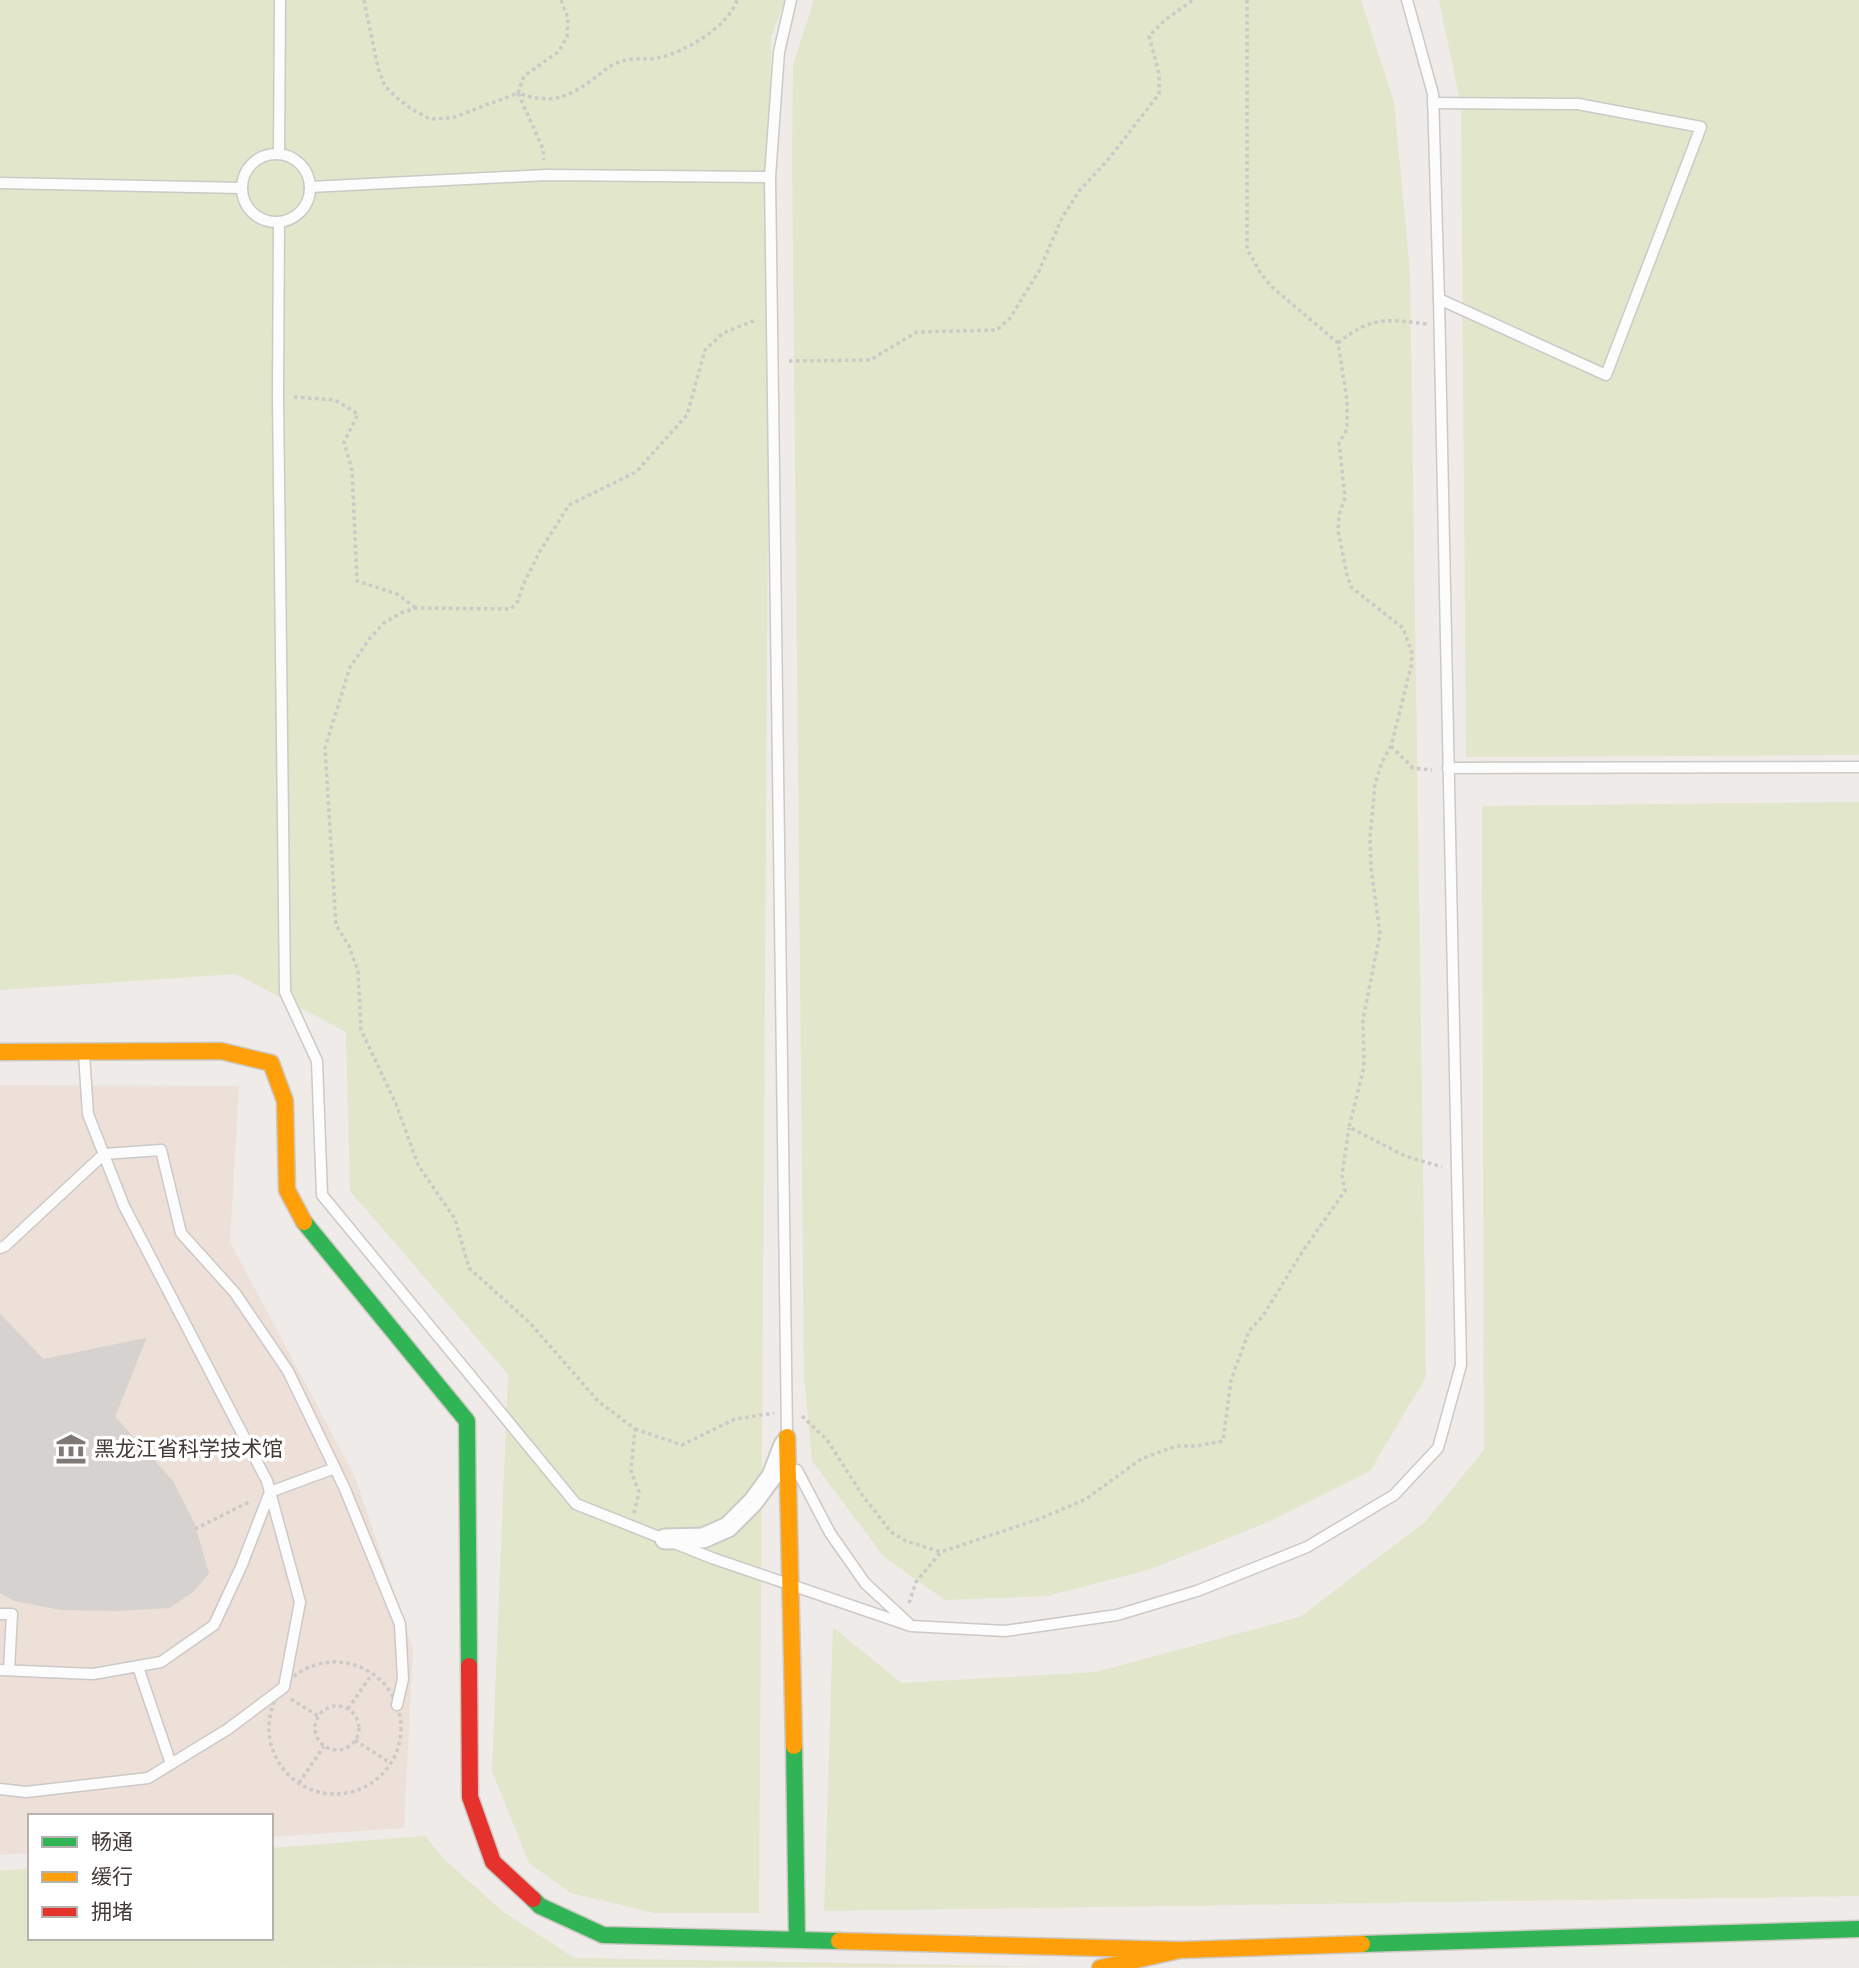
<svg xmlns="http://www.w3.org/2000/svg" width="1859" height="1968" viewBox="0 0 1859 1968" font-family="Signika,'Noto Sans SC',sans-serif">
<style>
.commercial{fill:#ede0d9}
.green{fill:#e2e6cb}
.building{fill:#d6d2d0;stroke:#d6d2cf;stroke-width:2}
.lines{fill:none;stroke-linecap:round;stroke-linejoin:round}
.lane-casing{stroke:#ccc9c6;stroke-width:13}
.street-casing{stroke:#ccc9c6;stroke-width:23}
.fast-casing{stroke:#cec8c2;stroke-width:19}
.slow-casing{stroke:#cec8c2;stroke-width:19}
.jam-casing{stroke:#cec8c2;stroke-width:19}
.path{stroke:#ccc9c6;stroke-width:3.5;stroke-dasharray:3.5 3.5;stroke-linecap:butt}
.lane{stroke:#fcfcfc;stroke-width:10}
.street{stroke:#fcfcfc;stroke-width:19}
.fast{stroke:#30b455;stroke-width:16}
.slow{stroke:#ff9f0a;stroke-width:16}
.jam{stroke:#e5322d;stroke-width:16}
.labels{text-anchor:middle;stroke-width:7;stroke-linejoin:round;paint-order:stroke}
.poi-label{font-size:21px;fill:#433b36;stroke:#fff;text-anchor:start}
</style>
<rect width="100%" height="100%" fill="#eeebe9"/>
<path class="commercial" d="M 0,1085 L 239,1086 L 230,1242 L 355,1477 L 413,1649 L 404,1828 L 271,1837 L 271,1816 L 30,1816 L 30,1853 L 0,1855 Z"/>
<g class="green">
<path d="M 0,0 L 785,0 L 771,37 L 759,1913 L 654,1913 L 571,1893 L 529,1863 L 492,1771 L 508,1374 L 350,1191 L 346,1032 L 236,974 L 0,990 Z"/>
<path d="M 814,0 L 1361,0 L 1394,102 L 1410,272 L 1426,1377 L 1370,1471 L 1268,1522 L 1148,1570 L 1047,1596 L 945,1600 L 884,1557 L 812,1461 L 804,1377 L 792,157 L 793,65 Z"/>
<path d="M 1439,0 L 1859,0 L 1859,755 L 1466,757 L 1461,106 Z"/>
<path d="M 1859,802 L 1859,1896 L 824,1911 L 833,1627 L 901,1683 L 1096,1672 L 1300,1617 L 1425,1522 L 1484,1450 L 1482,806 Z"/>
<path d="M 425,1836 L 446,1861 L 501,1910 L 574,1958 L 1053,1967 L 0,1968 L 0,1871 L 30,1868 L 30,1938 L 271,1938 L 271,1848 Z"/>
</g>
<path class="building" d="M 0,1315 L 43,1360 L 145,1339 L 114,1417 L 172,1481 L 193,1522 L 208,1573 L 193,1591 L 169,1607 L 117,1610 L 61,1609 L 15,1600 L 0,1592 Z"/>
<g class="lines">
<g class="lane-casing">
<g id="lane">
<path d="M 1433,103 L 1578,104 L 1701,127 L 1606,375 L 1439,299"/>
<path d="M 279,154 L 280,0"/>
<circle cx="276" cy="188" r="34"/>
<path d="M 0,183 L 242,188"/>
<path d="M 310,187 L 546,175 L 770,177"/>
<path d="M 279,222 L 278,396 L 285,992 L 317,1061 L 322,1195 L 576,1504 L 712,1558 L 911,1626 L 1005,1631 L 1117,1615 L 1197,1591 L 1307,1547 L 1394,1495 L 1438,1448 L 1461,1365 L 1439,299 L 1433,94 L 1407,0"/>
<path d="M 1448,768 L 1859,767"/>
<path d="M 0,1248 L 5,1246 L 104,1154 L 161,1150 L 181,1233 L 235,1293 L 288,1371 L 344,1487 L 400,1624 L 403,1679 L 397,1705"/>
<path d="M 787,1435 L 770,177 L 779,52 L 791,0"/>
<path d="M 797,1470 L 830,1533 L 865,1583 L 908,1623"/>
<path d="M 0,1614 L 12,1614 L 9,1670"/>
<path d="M 138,1667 L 171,1764"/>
<path d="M 0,1670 L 93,1674 L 161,1662 L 214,1625 L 241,1567 L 270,1492 L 335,1468"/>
<path d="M 0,1789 L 26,1792 L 148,1778 L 228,1729 L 284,1687 L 300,1602 L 267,1481 L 124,1206 L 88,1114 L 84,1054"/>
</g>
</g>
<g class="street-casing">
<path id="street" d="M 665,1539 L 703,1538 L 728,1527 L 753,1502 L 772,1476 L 784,1445"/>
</g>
<g class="fast-casing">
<g id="fast">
<path d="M 304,1222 L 467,1421 L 469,1666"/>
<path d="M 794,1746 L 797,1939"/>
<path d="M 533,1899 L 540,1906 L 603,1935 L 839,1941"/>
<path d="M 1362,1944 L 1859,1929"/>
</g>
</g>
<g class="slow-casing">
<g id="slow">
<path d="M 0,1052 L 221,1051 L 271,1063 L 285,1101 L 287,1190 L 304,1222"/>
<path d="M 787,1437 L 794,1746"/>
<path d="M 839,1941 L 1180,1950 L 1362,1944"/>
<path d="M 1100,1968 L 1180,1950"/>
</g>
</g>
<g class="jam-casing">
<path id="jam" d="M 469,1666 L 470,1797 L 493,1862 L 533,1899"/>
</g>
<g class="path">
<path d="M 364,0 L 378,68 L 385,86 L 397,98 L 413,110 L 430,119 L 452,118 L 518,93 L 543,149 L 544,160"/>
<path d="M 561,0 L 568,18 L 567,37 L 558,52 L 524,76 L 518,93 C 549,104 566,99 592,80 C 601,73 610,65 619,62 C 632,57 644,60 657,58 C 684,53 728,27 737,0"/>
<path d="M 1247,0 L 1247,249 L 1260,272 L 1272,287 L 1338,343 L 1347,400 L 1347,429 L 1339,443 L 1345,497 L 1339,515 L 1338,531 L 1347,575 L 1351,587 L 1403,628 L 1412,653 L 1411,667 L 1391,746 L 1382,762 L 1375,784 L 1370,837 L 1371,867 L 1380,934 L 1363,1019 L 1364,1067 L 1349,1127 L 1405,1156 L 1442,1167"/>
<path d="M 1338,343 C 1371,316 1387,319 1427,324"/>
<path d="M 789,361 L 870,360 L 917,332 L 997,330 L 1010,318 L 1039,271 L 1062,218 L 1079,191 L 1107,161 L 1159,94 L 1159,74 L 1149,36 L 1165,20 L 1193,0"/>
<path d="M 294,397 L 335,400 L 358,414 L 344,442 L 352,470 L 357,581 L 397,594 L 416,608"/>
<path d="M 1391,746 L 1413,768 L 1432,770"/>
<path d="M 802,1416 L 827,1440 L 863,1496 L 891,1532 L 906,1541 L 941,1552 L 1039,1519 L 1086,1499 L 1141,1459 L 1176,1446 L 1196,1446 L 1223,1441 L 1231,1380 L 1249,1331 L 1263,1316 L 1302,1252 L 1345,1191 L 1342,1176 L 1349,1128"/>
<path d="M 635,1429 L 682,1445 L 735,1419 L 774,1413"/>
<path d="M 634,1513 L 639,1492 L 631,1471 L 635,1429 L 598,1401 L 530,1323 L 469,1268 L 455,1219 L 418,1165 L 396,1104 L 361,1030 L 358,971 L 349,946 L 336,925 L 325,748 L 350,667 L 370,638 L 384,623 L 401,613 L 416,608 L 511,609 L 518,601 L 523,585 L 540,551 L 569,505 L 636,472 L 687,415 L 705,350 L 723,333 L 756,320"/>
<path d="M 195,1529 L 249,1502"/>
<path d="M 909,1603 L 916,1582 L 941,1552"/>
<circle cx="335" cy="1728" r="66"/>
<path d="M 291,1699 L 318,1716"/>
<circle cx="337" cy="1728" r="22"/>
<path d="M 348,1709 L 372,1674"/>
<path d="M 355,1740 L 390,1763"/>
<path d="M 299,1783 L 324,1746"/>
</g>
<use href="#lane" class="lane"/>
<use href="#street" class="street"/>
<use href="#fast" class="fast"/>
<use href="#slow" class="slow"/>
<use href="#jam" class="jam"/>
</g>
<defs>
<g id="museum-bare" transform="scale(2.415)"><path d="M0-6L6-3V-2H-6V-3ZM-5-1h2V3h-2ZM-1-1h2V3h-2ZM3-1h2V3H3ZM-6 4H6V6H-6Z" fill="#7f7975" stroke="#fff" stroke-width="2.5" paint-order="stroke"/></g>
</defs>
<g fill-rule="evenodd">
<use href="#museum-bare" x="71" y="1449"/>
</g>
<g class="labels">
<g class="poi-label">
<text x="94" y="1456">黑龙江省科学技术馆</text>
</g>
</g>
<rect x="28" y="1814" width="245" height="126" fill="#ffffff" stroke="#b4b1af" stroke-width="2"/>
<rect x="42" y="1837" width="35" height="10" fill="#30b455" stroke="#b4b1af" stroke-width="2"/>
<text x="91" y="1849" font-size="21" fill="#433b36">畅通</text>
<rect x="42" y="1872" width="35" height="10" fill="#ff9f0a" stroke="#b4b1af" stroke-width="2"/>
<text x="91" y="1884" font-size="21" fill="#433b36">缓行</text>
<rect x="42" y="1907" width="35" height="10" fill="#e5322d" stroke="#b4b1af" stroke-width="2"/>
<text x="91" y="1919" font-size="21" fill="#433b36">拥堵</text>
</svg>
